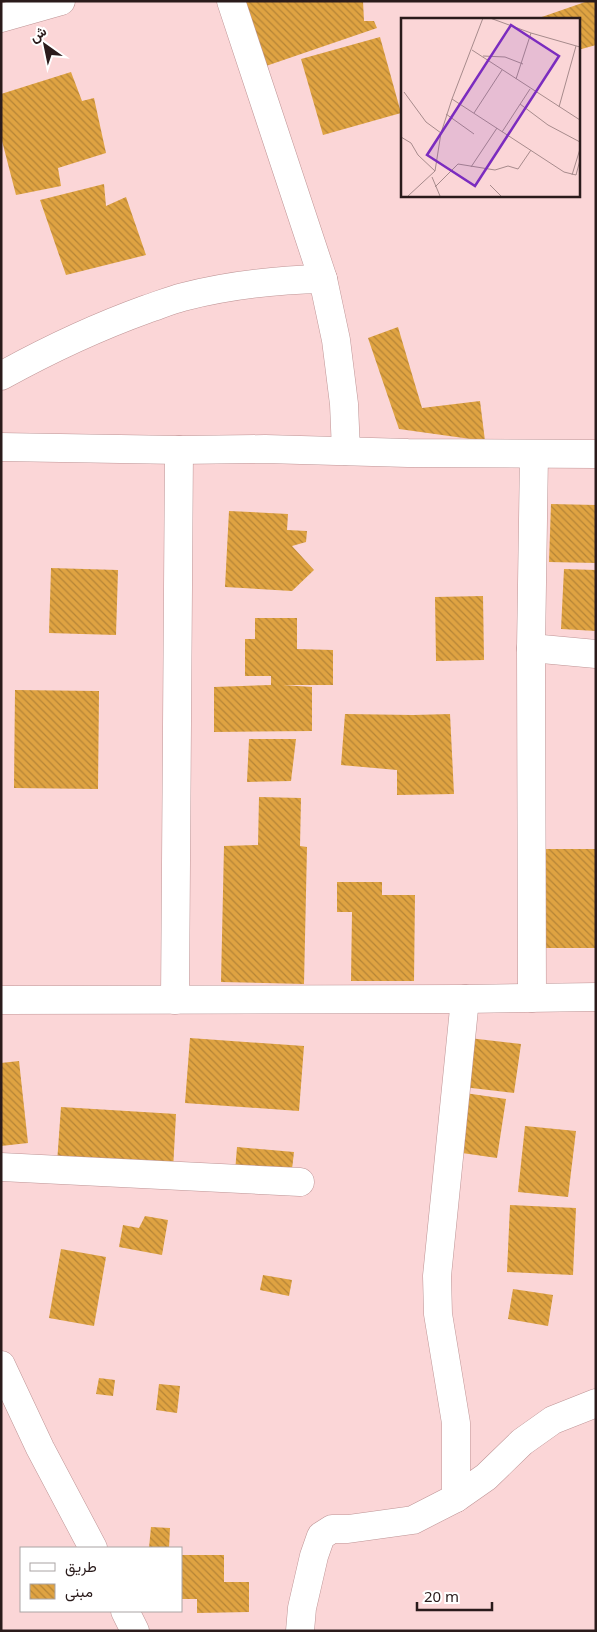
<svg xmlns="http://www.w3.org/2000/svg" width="597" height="1632" viewBox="0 0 597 1632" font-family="'Noto Sans',Vazirmatn,sans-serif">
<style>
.building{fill:url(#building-back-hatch)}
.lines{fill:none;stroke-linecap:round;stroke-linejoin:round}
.minor-casing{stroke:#be9495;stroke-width:29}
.minor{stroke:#fff;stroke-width:28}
.inset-road{fill:none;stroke:#a78b8c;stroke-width:1}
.view{fill:#7b2cbf;fill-opacity:0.15;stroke:#7b2cbf;stroke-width:2.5}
.inset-edge{fill:none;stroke:#2a1b1b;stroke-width:2.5}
</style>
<defs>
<pattern id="building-back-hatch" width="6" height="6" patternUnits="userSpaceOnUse" patternTransform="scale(1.25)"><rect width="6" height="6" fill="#dfa342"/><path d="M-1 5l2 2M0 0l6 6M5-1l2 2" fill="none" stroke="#b58436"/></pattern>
</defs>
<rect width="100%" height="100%" fill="#fbd6d7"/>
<g class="building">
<path d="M 245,1 L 363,1 L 364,21 L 374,21 L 377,28 L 266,66 Z"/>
<path d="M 588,1 L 596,1 L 596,45 L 578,50 L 578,19 L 536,19 Z"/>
<path d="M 380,37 L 401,113 L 323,135 L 301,59 Z"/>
<path d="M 71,72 L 82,101 L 94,98 L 106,153 L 58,168 L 61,186 L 16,195 L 1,137 L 1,94 Z"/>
<path d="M 104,184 L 106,206 L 126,197 L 146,255 L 66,275 L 40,200 Z"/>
<path d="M 398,327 L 422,408 L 480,401 L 485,441 L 399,429 L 368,338 Z"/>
<path d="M 551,504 L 596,505 L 596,563 L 549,562 Z"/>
<path d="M 229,511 L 288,514 L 287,530 L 307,531 L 306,542 L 292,546 L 314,570 L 292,591 L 225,587 Z"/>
<path d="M 51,568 L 118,570 L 116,635 L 49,633 Z"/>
<path d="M 564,569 L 596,570 L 596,631 L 561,629 Z"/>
<path d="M 483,596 L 484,660 L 436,661 L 435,597 Z"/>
<path d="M 255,618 L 297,618 L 297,649 L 333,650 L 333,685 L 283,685 L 312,687 L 312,731 L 214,732 L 214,687 L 271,685 L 271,676 L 245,676 L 245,639 L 255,639 Z"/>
<path d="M 15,690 L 99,691 L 98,789 L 14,788 Z"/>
<path d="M 345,714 L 413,715 L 450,714 L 454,794 L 397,795 L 397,770 L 341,765 Z"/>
<path d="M 249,739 L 296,739 L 291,781 L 247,782 Z"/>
<path d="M 259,797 L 301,798 L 300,846 L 307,847 L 304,984 L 221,982 L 224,846 L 258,845 Z"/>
<rect x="538" y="849" width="58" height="99"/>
<path d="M 337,882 L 382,882 L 382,895 L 415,895 L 414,981 L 351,981 L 352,912 L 337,912 Z"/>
<path d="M 190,1038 L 304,1046 L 299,1111 L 185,1103 Z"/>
<path d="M 469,1038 L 521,1044 L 514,1093 L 463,1087 Z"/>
<path d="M 19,1061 L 28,1143 L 1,1146 L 1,1063 Z"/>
<path d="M 465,1093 L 506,1099 L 497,1158 L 455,1152 Z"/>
<path d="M 61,1107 L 176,1114 L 173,1170 L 57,1163 Z"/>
<path d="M 525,1126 L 576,1131 L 568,1197 L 518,1192 Z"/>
<path d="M 237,1147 L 294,1152 L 291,1178 L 235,1172 Z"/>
<path d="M 510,1205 L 576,1208 L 573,1275 L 507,1272 Z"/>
<path d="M 145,1216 L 168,1220 L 162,1255 L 119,1247 L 123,1225 L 139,1228 Z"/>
<path d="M 61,1249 L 106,1257 L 94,1326 L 49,1318 Z"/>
<path d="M 263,1275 L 292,1280 L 289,1296 L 260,1290 Z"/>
<path d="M 513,1289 L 553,1295 L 548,1326 L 508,1319 Z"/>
<path d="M 99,1378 L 115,1380 L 113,1396 L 96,1394 Z"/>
<path d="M 159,1384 L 180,1386 L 177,1413 L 156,1410 Z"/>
<path d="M 151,1527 L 170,1528 L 169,1548 L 149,1548 Z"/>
<path d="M 181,1555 L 224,1555 L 224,1582 L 249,1582 L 249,1612 L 197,1613 L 197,1599 L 181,1599 Z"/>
</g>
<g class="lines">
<g class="minor-casing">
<g id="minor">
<path d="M 231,1 L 323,279 L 336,340 L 344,404 L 346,451"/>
<path d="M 1,18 L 61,1"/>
<path d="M 1,376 C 48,350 97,327 147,309 C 159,305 171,300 183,297 C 229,285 277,280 323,279"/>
<path d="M 1,447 L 179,450 L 265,449 L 408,453 L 596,454"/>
<path d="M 531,648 L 596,654"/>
<path d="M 532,998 L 531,648 L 534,455"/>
<path d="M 1,1000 L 465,999 L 596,997"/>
<path d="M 175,1000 L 179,450"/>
<path d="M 1,1167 L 300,1182"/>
<path d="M 1,1365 L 40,1448 L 93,1548"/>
<path d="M 456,1498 L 456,1423 L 438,1314 L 437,1276 L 465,999"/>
<path d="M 125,1611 L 135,1631"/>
<path d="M 300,1631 L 302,1608 L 314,1556 L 321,1536 L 332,1529 L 348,1529 L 413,1520 L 456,1498 L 486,1477 L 522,1442 L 553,1420 L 596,1403"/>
</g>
</g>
<use href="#minor" class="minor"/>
</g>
<g transform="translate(401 18)">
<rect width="179" height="179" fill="#fbd6d7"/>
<path class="inset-road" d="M 82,0 L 51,81 L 163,154 L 175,157 L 179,142M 89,0 L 130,15 L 115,61M 130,15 L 179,29M 71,32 L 179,102M 82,38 L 104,39 L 122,46M 3,74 L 25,104 L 40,115M 119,86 L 147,107 L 179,124M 158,89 L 175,28M 73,95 L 101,52M 45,96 L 73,116M 101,114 L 129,71M 0,119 L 10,125 L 17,137 L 34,153M 70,149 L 96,110M 171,157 L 179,131M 31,159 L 39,178M 89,167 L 100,178M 34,169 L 57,146 L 94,152 L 107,148 L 117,151 L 130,132M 7,178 L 34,153 L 40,115 L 51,81"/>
<path class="view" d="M 110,7 L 158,38 L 74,168 L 26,137 Z"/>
<rect width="179" height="179" class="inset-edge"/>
</g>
<rect width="597" height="1632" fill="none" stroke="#2a1b1b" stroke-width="5"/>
<rect x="20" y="1547" width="162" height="65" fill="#ffffff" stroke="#aaa4a4"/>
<rect x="30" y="1563" width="25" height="8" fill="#ffffff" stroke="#aaa4a4"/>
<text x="65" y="1572" font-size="15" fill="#2a1b1b">طريق</text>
<rect x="30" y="1584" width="25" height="15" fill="url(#building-back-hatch)" stroke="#aaa4a4"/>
<text x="65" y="1597" font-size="15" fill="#2a1b1b">مبنى</text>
<g transform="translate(45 45) rotate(327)" stroke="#ffffff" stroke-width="4" paint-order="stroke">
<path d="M0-4L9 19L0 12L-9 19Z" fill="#2a1b1b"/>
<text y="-8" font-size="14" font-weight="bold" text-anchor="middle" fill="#2a1b1b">ش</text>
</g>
<path d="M417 1602v8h75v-8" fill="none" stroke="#2a1b1b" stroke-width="2.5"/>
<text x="424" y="1602" font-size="15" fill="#2a1b1b" stroke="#ffffff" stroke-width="4" paint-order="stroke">20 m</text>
</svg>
